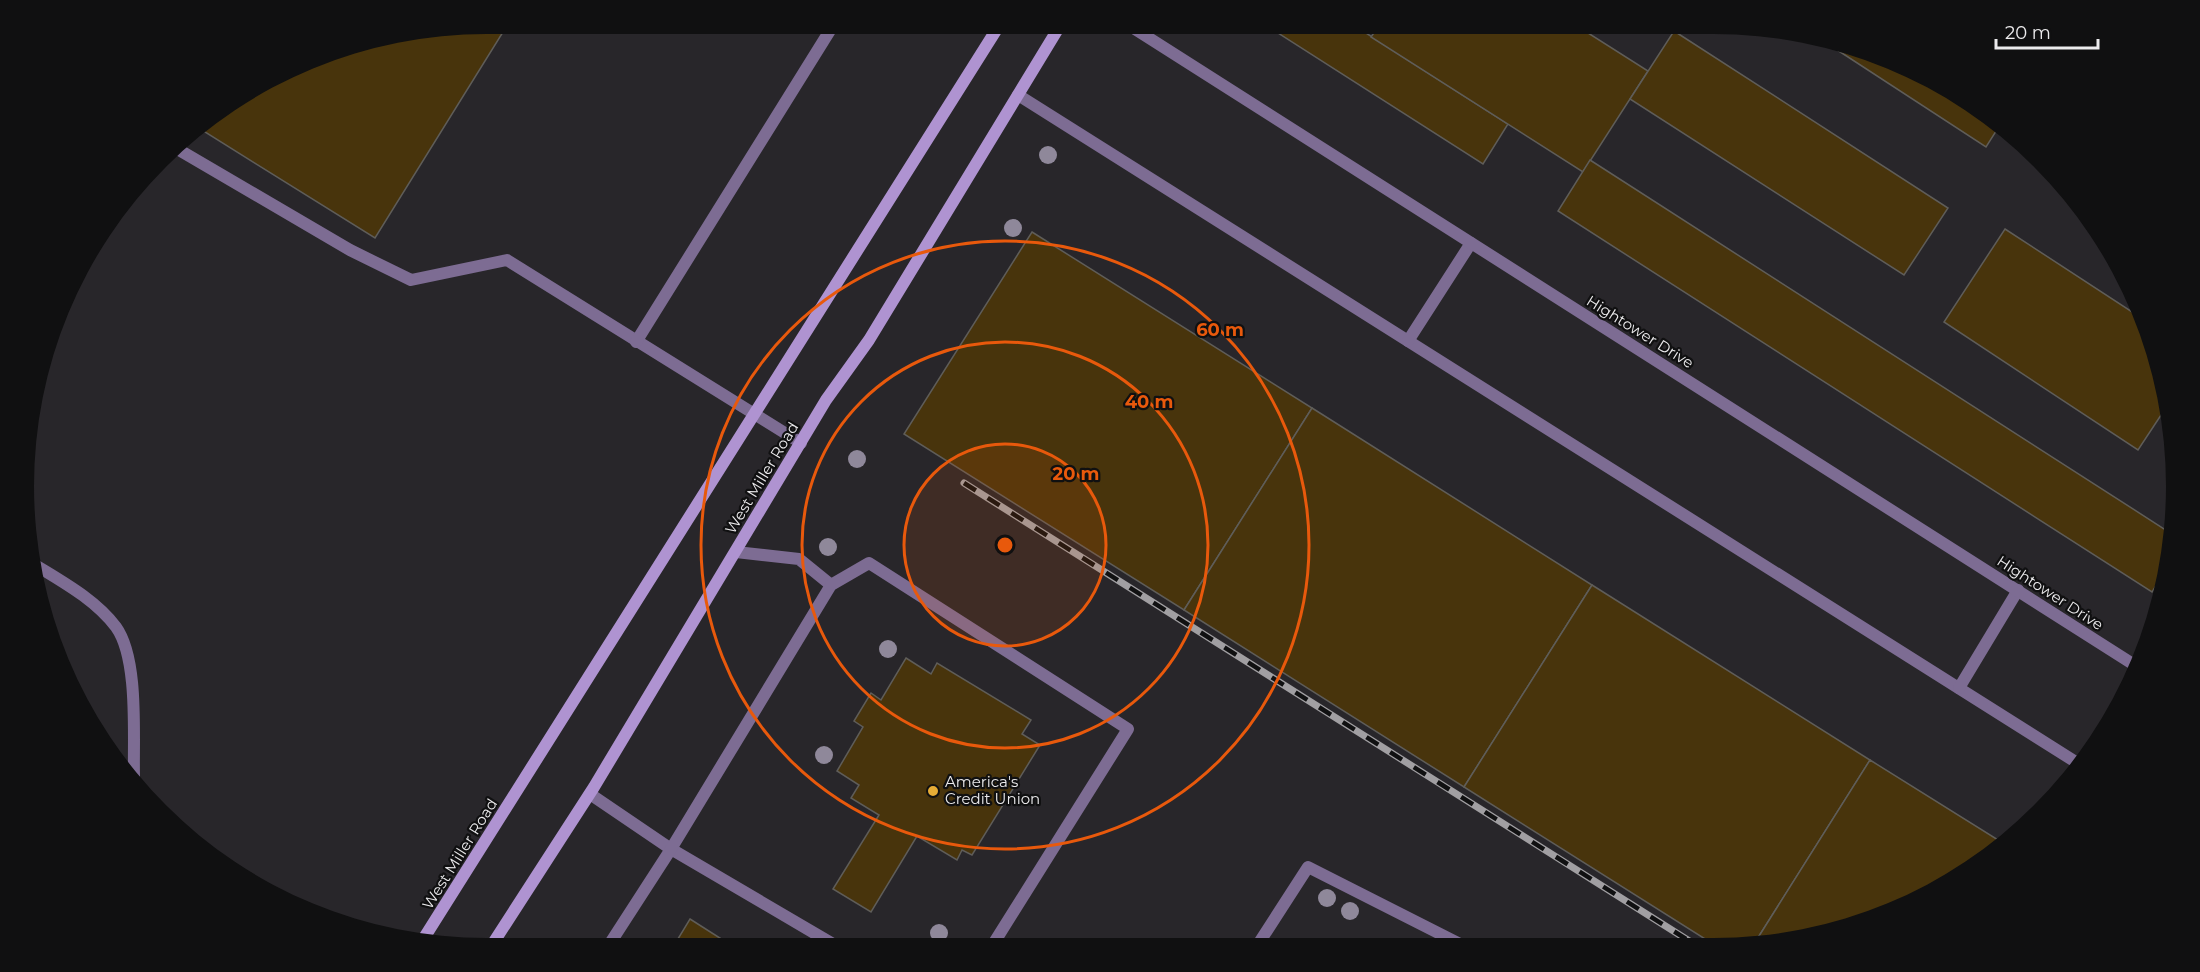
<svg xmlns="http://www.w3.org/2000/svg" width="2200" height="972" viewBox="0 0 2200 972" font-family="Montserrat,sans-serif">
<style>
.building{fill:#48340c;stroke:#5f5d59;stroke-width:1.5}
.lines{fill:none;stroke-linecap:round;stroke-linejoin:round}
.lane{stroke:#7d6c93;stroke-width:12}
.street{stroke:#7d6c93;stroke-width:12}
.secondary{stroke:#af93d1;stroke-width:12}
.rail-casing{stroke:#a19fa2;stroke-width:7}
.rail{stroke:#101011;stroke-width:4.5;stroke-dasharray:14;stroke-linecap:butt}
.tree{fill:#8f889a}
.ring{fill:none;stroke:#e8590c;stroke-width:3}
.poi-dot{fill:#e6ac36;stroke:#101011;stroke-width:2}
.labels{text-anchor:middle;stroke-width:4.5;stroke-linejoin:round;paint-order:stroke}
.street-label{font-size:15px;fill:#ecebed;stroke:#101011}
.poi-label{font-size:15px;fill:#ecebed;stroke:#101011;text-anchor:start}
.centre{fill:#e8590c;stroke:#101011;stroke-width:3}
.ring-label{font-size:18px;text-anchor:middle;font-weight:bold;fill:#e8590c;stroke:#101011;stroke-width:4.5;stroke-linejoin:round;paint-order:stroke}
</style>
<rect width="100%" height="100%" fill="#28262a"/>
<g class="building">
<path d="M 486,24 L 508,24 L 375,238 L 197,127 L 255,86 L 337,49 Z"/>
<path d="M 1264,24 L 1352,24 L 1508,124 L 1483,164 Z"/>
<path d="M 1380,24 L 1574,24 L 1648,71 L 1583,172 L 1371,37 Z"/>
<path d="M 1674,31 L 1948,208 L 1904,275 L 1630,99 Z"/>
<path d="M 1825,42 L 1863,49 L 1945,86 L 2000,125 L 1986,147 Z"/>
<path d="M 1590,160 L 2172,534 L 2167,569 L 2152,592 L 1558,211 Z"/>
<path d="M 2005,229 L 2143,319 L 2160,367 L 2167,406 L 2138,450 L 1944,322 Z"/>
<path d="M 1032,232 L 1312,408 L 1184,610 L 904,434 Z"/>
<path d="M 1312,408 L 1592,585 L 1464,787 L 1184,610 Z"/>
<path d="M 1592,585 L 1870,760 L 1754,944 L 1713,944 L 1464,787 Z"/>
<path d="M 906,658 L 931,674 L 937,663 L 1031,720 L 1022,734 L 1040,745 L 972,855 L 962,850 L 957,860 L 917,836 L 871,912 L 833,889 L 879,815 L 851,798 L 859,785 L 837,771 L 863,727 L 854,721 L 871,693 L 881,700 Z"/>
<path d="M 1870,760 L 2003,843 L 1891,913 L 1775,944 L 1754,944 Z"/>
<path d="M 690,919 L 734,947 L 673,947 Z"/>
</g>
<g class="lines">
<g class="lane">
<path d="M 1018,95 L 2079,764"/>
<path d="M 174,147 L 350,250 L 411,280 L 507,260 L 801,443"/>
<path d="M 1408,341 L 1471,243"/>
<path d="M 636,342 L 834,24"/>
<path d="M 736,552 L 799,559 L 831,585"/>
<path d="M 32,563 C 61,581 95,599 116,627 C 139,659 133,737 134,776"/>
<path d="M 1959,688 L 2018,590"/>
<path d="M 590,794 L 671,849 L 838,947"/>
<path d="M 1257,946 L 1308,867 L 1462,945"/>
<path d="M 607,948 L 671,849 L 831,585 L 869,563 L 1128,729 L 992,946"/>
</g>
<path class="street" d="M 1127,24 L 2136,666"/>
<g class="secondary">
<path d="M 424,938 L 1000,24"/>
<path d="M 490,948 L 594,787 L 826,400 L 869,340 L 1061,24"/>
</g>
<g class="rail-casing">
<path id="rail" d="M 964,483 L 1694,944"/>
</g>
<use href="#rail" class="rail"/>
</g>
<g class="tree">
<circle cx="1048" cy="155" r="9"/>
<circle cx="1013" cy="228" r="9"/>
<circle cx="857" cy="459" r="9"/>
<circle cx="828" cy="547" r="9"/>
<circle cx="888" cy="649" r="9"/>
<circle cx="824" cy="755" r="9"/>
<circle cx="1327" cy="898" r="9"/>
<circle cx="1350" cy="911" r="9"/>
<circle cx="939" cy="933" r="9"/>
</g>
<circle cx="1005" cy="545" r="101" fill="#e8590c" fill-opacity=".12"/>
<g class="ring">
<circle cx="1005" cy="545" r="101"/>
<circle cx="1005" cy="545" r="203"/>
<circle cx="1005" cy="545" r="304"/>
</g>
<circle class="poi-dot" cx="933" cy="791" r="6"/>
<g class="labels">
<g class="street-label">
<text transform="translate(1640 332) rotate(32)" y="5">Hightower Drive</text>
<text transform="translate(762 478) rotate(-59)" y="5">West Miller Road</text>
<text transform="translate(2050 593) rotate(33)" y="5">Hightower Drive</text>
<text transform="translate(460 854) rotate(-58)" y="5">West Miller Road</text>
</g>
<g class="poi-label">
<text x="945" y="787">America's<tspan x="945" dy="17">Credit Union</tspan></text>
</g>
</g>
<path d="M0 0H2200V972H0ZM486 34H1714A452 452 0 0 1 2166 486V486A452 452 0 0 1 1714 938H486A452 452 0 0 1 34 486V486A452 452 0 0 1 486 34Z" fill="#101011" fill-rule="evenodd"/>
<circle cx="1005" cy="545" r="9" class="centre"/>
<g class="ring-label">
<text x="1220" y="336">60 m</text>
<text x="1149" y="408">40 m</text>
<text x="1076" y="480">20 m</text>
</g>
<path d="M1996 39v9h102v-9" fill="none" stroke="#ecebed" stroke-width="3"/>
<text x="2005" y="39" font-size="18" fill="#ecebed" stroke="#101011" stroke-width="4.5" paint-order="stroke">20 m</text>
</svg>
